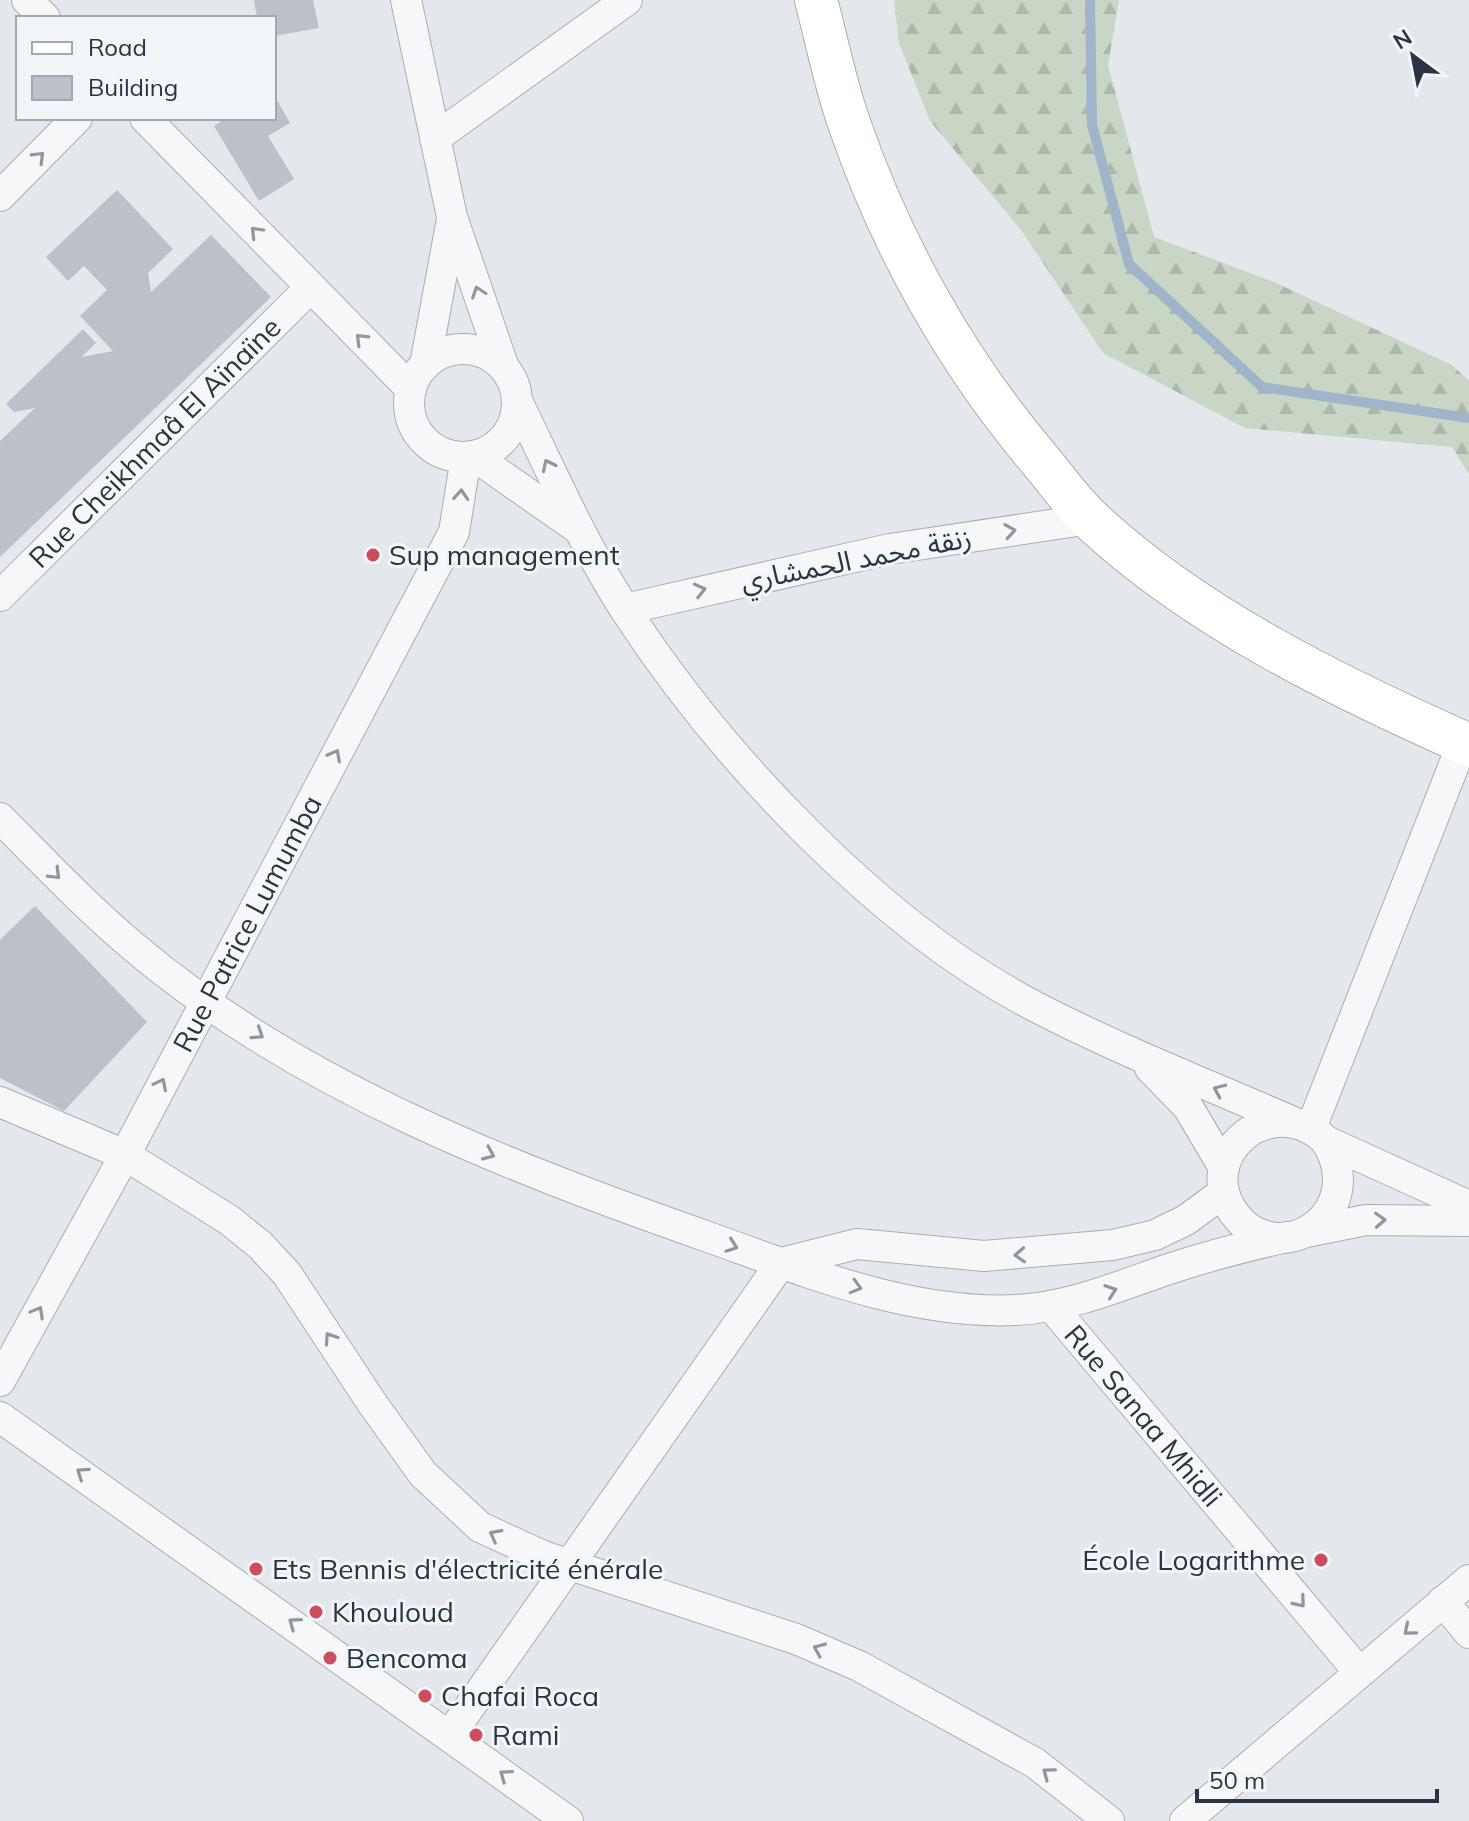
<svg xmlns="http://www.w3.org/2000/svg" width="1469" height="1821" viewBox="0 0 1469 1821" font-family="Mulish,'Noto Sans Arabic',sans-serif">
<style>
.forest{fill:url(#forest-firs)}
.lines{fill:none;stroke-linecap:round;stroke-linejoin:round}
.stream{stroke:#a0b4ca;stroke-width:10}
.building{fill:#bbc0c9}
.street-casing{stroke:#a9aeb6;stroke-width:32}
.secondary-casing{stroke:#a9aeb6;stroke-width:44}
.street{stroke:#f6f7f9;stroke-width:30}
.secondary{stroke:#fff;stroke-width:42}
.oneway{stroke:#90969e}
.poi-dot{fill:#cd4c5e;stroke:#f3f6f8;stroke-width:3}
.labels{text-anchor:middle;stroke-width:6;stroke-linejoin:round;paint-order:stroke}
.street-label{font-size:28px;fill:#2b3444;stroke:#f3f6f8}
.poi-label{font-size:28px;fill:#2b3444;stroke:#f3f6f8;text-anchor:start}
</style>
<defs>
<pattern id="forest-firs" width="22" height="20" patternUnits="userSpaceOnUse" patternTransform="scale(2)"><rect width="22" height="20" fill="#c9d5c5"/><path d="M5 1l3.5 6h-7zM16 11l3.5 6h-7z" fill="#adb7aa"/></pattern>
</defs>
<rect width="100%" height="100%" fill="#e4e7eb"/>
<path class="forest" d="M 894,0 L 1119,0 L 1108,65 L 1154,237 L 1274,282 L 1452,365 L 1469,381 L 1469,474 L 1452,447 L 1245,428 L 1103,353 L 1021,230 L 930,121 L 899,43 Z"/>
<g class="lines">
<path class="stream" d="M 1090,0 L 1092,125 L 1129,264 L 1262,387 L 1469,418"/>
</g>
<g class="building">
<path d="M 254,0 L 313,0 L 319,28 L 274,36 L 274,18 L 257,18 Z"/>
<path d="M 274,95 L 290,123 L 268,136 L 294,179 L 259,201 L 214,126 L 226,118 L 274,118 Z"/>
<path d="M 117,190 L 173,249 L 148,273 L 151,292 L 211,235 L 271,297 L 0,557 L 0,441 L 35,408 L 14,412 L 6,404 L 83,329 L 96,343 L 81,357 L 113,351 L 80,316 L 107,290 L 84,266 L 68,281 L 46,257 Z"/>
<path d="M 35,906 L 147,1022 L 64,1111 L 0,1078 L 0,940 Z"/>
</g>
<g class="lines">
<g class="street-casing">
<g id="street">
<path d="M 27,0 L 45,18"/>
<path d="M 406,0 L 452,217 L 503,365"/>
<path d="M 145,118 L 411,389"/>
<path d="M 435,138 L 627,0"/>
<path d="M 0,196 L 77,118"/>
<circle cx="463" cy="403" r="54"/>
<path d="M 425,365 L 452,219"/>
<path d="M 517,401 C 552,472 583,545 626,611 C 721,757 881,927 1036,1007 C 1119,1050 1206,1084 1291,1121"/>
<path d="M 474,456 L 577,528"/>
<path id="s1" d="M 0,596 L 310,288"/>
<path d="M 625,609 L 890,549 L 1090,519"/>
<path d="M 0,818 C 44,862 87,908 135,948 C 300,1087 509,1167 711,1238 C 809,1273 911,1315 1017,1310 C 1071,1307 1119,1286 1169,1269 C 1208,1256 1247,1246 1287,1237"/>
<path d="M 1150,1068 L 1188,1107 L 1224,1168"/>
<path d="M 0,1102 L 125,1155 L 229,1220 L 260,1245 L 287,1274 L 372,1403 L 423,1474 L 480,1527 L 543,1556 L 796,1639 L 859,1666 L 1035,1763 L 1109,1821"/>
<path d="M 1311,1128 L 1463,742"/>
<path d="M 1326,1141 C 1370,1212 1282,1271 1237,1217 C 1189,1158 1271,1087 1326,1141 L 1469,1206"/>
<path d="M 1306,1232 L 1366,1220 L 1469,1221"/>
<path id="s2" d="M 1052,1307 L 1359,1672"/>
<path id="s3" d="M 0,1381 L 125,1155 L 454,532 L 466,457"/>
<path d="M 0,1417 L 568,1821"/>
<path d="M 1443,1601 L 1469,1633"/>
<path d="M 450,1735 L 781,1263 L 857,1244 L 984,1256 L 1113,1245 L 1155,1235 L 1186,1220 L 1224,1192"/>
<path d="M 1185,1821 L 1469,1580"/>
</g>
</g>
<g class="secondary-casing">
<path id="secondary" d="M 816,0 C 827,41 835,83 849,123 C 891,245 956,361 1039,459 C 1056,479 1071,501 1090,519 C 1194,617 1340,688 1469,745"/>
</g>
<use href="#street" class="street"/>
<use href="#secondary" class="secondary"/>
</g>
<defs><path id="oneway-chevron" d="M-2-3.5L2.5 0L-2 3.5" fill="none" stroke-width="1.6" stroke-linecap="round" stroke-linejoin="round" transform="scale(2)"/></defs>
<g class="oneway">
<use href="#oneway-chevron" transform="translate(39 157) rotate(-45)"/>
<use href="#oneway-chevron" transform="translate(256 232) rotate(-134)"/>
<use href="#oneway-chevron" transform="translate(478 292) rotate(-109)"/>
<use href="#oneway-chevron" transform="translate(361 339) rotate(-135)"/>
<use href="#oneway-chevron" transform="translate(548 465) rotate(-116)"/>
<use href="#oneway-chevron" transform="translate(461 495) rotate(-86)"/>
<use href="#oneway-chevron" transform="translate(1010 531) rotate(-9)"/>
<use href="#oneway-chevron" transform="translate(700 590) rotate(-14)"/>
<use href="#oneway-chevron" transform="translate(335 755) rotate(-62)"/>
<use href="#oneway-chevron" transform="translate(55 874) rotate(45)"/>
<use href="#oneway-chevron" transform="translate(258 1034) rotate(33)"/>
<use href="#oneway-chevron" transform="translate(161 1084) rotate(-63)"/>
<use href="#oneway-chevron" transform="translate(1219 1090) rotate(-156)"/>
<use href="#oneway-chevron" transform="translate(489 1154) rotate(23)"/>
<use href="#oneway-chevron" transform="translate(1380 1220) rotate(-3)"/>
<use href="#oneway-chevron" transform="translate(732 1246) rotate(20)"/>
<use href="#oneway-chevron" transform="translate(1020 1255) rotate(177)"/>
<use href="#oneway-chevron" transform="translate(856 1287) rotate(16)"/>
<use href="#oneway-chevron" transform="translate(1111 1291) rotate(-19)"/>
<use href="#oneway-chevron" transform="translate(38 1312) rotate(-61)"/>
<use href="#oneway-chevron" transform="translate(330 1338) rotate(-124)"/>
<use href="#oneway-chevron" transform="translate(82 1473) rotate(-146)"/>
<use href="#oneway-chevron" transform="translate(495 1535) rotate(-152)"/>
<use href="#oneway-chevron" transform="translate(1300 1602) rotate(50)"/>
<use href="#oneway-chevron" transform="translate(294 1623) rotate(-144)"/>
<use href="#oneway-chevron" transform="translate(1409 1630) rotate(140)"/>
<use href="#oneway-chevron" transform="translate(819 1649) rotate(-157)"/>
<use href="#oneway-chevron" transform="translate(1048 1773) rotate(-143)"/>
<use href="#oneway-chevron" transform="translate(505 1775) rotate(-144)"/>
</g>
<g class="poi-dot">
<circle cx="373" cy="555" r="8"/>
<circle cx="1321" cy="1560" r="8"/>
<circle cx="256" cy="1569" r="8"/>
<circle cx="316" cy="1612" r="8"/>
<circle cx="330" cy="1658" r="8"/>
<circle cx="425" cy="1696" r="8"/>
<circle cx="476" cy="1735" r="8"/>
</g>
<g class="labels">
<g class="street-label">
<text dy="10" stroke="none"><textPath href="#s1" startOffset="218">Rue Cheikhmaâ El Aïnaïne</textPath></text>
<text transform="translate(856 559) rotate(-11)" y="10">زنقة محمد الحمشاري</text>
<text dy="10" stroke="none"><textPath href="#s3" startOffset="520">Rue Patrice Lumumba</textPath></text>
<text dy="10" stroke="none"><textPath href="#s2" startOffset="142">Rue Sanaa Mhidli</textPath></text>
</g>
<g class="poi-label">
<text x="389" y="565">Sup management</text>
<text x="1305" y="1570" text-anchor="end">École Logarithme</text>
<text x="272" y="1579">Ets Bennis d'électricité énérale</text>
<text x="332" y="1622">Khouloud</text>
<text x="346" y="1668">Bencoma</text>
<text x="441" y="1706">Chafai Roca</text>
<text x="492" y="1745">Rami</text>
</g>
</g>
<rect x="16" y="16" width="260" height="104" fill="#f3f6f8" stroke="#a3a8b0" stroke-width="2"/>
<rect x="32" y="42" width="40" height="12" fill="#ffffff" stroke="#a3a8b0" stroke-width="2"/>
<text x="88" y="56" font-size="24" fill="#2b3444">Road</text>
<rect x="32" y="76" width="40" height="24" fill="#bbc0c9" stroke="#a3a8b0" stroke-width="2"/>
<text x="88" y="96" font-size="24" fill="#2b3444">Building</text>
<g transform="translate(1413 56) rotate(328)" stroke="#f3f6f8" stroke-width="6" paint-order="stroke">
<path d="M0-6L14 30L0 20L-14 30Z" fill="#2b3444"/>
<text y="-12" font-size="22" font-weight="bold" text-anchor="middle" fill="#2b3444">N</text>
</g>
<path d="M1197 1789v12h240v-12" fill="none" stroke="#2b3444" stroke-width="4"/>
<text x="1209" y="1789" font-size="24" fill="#2b3444" stroke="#f3f6f8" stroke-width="6" paint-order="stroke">50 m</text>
</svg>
